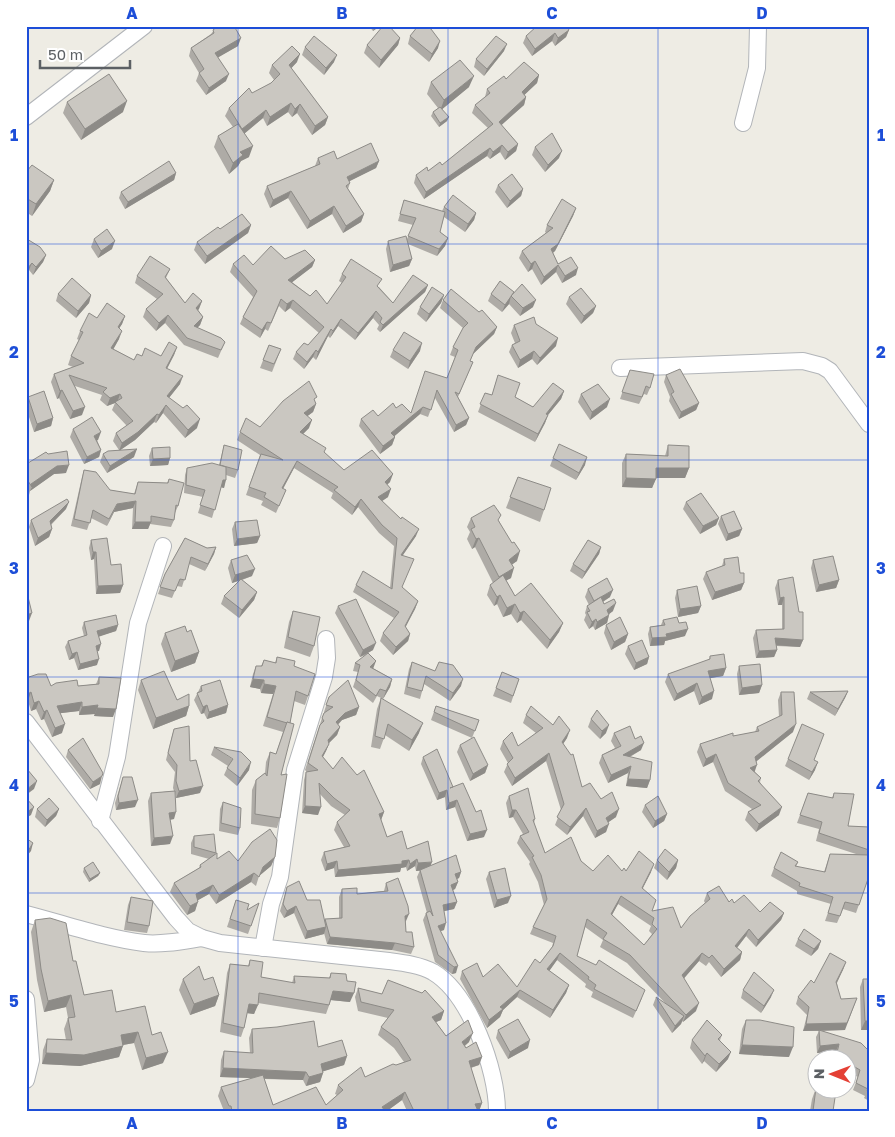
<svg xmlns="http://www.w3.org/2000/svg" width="895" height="1137" viewBox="0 0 895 1137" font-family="'Golos Text',sans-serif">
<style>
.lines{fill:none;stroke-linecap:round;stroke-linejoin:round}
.minor-casing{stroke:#b2b5b9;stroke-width:18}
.minor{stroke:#fff;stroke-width:16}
.wall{fill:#aeaba6;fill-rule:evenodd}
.shaded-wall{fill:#8d8b87}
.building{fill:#cac7c1;stroke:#8d8b87;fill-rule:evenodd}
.grid{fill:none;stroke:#1d4ed8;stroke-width:1;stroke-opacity:0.55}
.neatline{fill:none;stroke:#1d4ed8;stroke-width:2}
.grid-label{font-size:16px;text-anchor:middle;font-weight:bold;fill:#1d4ed8}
</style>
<rect width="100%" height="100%" fill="#eeece4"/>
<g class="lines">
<g class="minor-casing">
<g id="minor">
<path d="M 26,117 L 144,26"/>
<path d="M 743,123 L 757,68 L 758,26"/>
<path d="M 620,368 L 803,361 L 822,366 L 830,371 L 869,424"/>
<path d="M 26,722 L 176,918 L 188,931 L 202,938 L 220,943 L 389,961 C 404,963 420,965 433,972 C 470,994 497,1070 497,1111"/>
<path d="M 100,821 L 117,757 L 138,623 L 163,546"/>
<path d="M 26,914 C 65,924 104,938 144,943 C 163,945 182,941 202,938"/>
<path d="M 263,948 L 271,904 L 280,877 L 295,770 L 324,677 L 327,658 L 326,639"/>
<path d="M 26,999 L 31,1060 L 26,1080"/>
</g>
</g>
<use href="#minor" class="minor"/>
</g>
<g class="wall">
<path d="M 212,26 L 234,26 L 238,46 L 218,57 L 226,81 L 206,95 L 196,81 L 199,73 L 189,56 L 191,48 L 211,34 L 214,30 Z"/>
<path d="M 369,26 L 380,26 L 373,31 Z"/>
<path d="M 569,30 L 566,37 L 555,46 L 552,41 L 532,56 L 523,43 L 526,36 Z"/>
<path d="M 410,36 L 438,48 L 429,62 L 408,44 Z"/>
<path d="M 400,38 L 398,45 L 379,68 L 364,53 L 367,45 Z"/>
<path d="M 305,47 L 334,62 L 324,75 L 302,55 Z"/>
<path d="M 504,51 L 484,76 L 474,67 L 476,59 Z"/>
<path d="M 297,62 L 291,68 L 328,117 L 325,125 L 312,135 L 297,113 L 292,117 L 288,112 L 267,126 L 263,118 L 244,134 L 249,157 L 241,161 L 238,166 L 229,174 L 214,147 L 218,136 L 233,127 L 225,116 L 229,108 L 271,83 L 274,80 L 269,73 L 272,65 Z"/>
<path d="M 539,75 L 537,83 L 524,95 L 526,97 L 524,105 L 501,125 L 518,144 L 516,151 L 505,160 L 500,152 L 490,159 L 487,156 L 424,199 L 414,183 L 416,175 L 442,165 L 488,128 L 472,113 L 475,105 L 485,97 L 487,89 L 506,79 Z"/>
<path d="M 431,82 L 469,87 L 442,109 L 447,121 L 439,127 L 431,116 L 433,112 L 438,108 L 427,94 Z"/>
<path d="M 67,102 L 123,112 L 81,140 L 63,113 Z"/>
<path d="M 535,147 L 559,158 L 545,172 L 532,155 Z"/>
<path d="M 318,158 L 379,161 L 376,168 L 349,181 L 350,183 L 348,189 L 364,214 L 361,222 L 343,233 L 332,214 L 307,229 L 288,198 L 270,208 L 264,194 L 267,186 L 315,166 Z"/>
<path d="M 26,172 L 54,180 L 50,191 L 32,216 L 26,212 Z"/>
<path d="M 176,173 L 174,180 L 125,209 L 119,198 L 121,192 Z"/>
<path d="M 498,185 L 523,189 L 521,196 L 507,208 L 495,192 Z"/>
<path d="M 404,200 L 442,211 L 444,207 L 476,213 L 474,220 L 465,232 L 444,217 L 440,232 L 448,238 L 445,246 L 437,256 L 408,244 L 412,259 L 409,266 L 390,272 L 386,249 L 388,241 L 407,239 L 413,225 L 398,221 Z"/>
<path d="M 576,208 L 573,216 L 555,251 L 553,253 L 558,264 L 576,275 L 562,283 L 556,272 L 541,285 L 532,269 L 528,272 L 519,258 L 522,251 L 546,233 L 545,232 L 547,225 Z"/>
<path d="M 251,225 L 248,233 L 205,264 L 194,250 L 197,242 L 220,229 Z"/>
<path d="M 26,239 L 46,255 L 43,262 L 33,275 L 29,270 L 26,274 Z"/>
<path d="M 94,239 L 112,249 L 98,258 L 91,247 Z"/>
<path d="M 285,259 L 315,260 L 312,267 L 292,282 L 310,296 L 327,304 L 342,283 L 339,281 L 342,274 L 379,287 L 393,303 L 428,285 L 425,292 L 380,332 L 377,329 L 379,325 L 373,318 L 355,340 L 338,326 L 330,338 L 328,336 L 316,360 L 313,357 L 304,369 L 293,359 L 296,352 L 308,345 L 319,333 L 290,308 L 285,312 L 279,306 L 268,331 L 265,329 L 260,338 L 240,324 L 243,317 L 253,297 L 230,272 L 233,264 L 253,265 Z"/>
<path d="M 170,269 L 166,278 L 185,303 L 202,301 L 198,310 L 203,317 L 200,325 L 197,328 L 225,342 L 218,358 L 184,345 L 165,323 L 156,331 L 143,317 L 146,309 L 157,299 L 135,283 L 137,276 Z"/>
<path d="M 500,281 L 533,307 L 520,316 L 509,304 L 502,312 L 488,301 L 491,294 Z"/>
<path d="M 58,294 L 91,295 L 89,303 L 76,318 L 56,301 Z"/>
<path d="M 444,295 L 441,303 L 426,322 L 417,314 L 420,307 Z"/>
<path d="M 569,297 L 596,306 L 593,313 L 581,324 L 566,304 Z"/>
<path d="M 443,300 L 497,327 L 494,334 L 473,354 L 470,361 L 473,362 L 458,397 L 469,418 L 466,425 L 454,432 L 435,398 L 428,417 L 420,414 L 394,436 L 395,437 L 392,445 L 380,454 L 359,426 L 361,419 L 378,416 L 396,408 L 411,413 L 447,378 L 455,357 L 450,355 L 453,347 L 463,328 L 440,308 Z"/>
<path d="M 125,316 L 122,324 L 119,328 L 119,339 L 113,349 L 134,360 L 142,356 L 161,356 L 177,347 L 174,355 L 167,369 L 180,384 L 169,398 L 197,428 L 185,438 L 163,413 L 156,423 L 154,422 L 135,440 L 120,450 L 134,457 L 107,473 L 100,462 L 103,454 L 119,450 L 113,441 L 116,433 L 127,426 L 112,410 L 115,403 L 107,406 L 100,400 L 102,395 L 75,386 L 82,415 L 70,419 L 59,398 L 57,399 L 51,382 L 54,374 L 73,367 L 68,365 L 71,356 L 79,340 L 77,339 L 80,331 L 97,318 Z"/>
<path d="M 536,324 L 556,346 L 537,365 L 532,359 L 518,368 L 509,352 L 512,345 L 515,343 L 511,333 L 514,325 Z"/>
<path d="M 269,345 L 281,349 L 272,372 L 260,368 Z"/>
<path d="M 393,350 L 420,351 L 408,369 L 390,357 Z"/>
<path d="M 630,370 L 650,388 L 647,395 L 644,394 L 639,404 L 620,399 Z"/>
<path d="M 498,375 L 515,397 L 533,407 L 564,391 L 561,399 L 548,415 L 545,423 L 535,442 L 478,412 L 485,393 L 492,395 Z"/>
<path d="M 666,375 L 699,403 L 696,410 L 679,419 L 669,401 L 670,397 L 664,382 Z"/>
<path d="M 581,394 L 607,407 L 590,420 L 578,402 Z"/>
<path d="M 28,397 L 53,418 L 51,426 L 34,432 L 26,408 L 26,402 Z"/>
<path d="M 315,402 L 316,404 L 313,412 L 307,416 L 309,428 L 303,434 L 344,470 L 390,482 L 387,484 L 388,497 L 382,501 L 416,536 L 403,555 L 402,588 L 418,601 L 415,609 L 405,627 L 410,634 L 408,641 L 393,655 L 380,641 L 383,633 L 394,618 L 353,592 L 356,585 L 390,588 L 394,546 L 379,533 L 358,507 L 352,515 L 331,498 L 333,493 L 294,468 L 283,489 L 286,490 L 276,513 L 261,505 L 263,501 L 246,495 L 260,455 L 237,440 L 240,432 L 260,427 Z"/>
<path d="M 73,429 L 98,440 L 97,440 L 101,450 L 99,457 L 84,464 L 70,437 Z"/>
<path d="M 224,445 L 238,470 L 235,478 L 226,475 L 224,488 L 221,487 L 212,518 L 198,513 L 203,497 L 184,493 L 185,475 L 187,468 L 219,465 Z"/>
<path d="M 668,445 L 689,468 L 685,478 L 656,478 L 652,488 L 622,487 L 622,463 L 626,454 L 665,456 Z"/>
<path d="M 152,448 L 170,458 L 168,465 L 150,466 L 149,456 Z"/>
<path d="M 48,454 L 66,473 L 54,474 L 30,491 L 29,495 L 26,491 L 26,456 L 28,463 Z"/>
<path d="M 553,458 L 585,465 L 576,480 L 550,466 Z"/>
<path d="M 84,470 L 110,490 L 134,494 L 138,482 L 167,483 L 169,479 L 178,506 L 175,513 L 174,520 L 171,527 L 150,524 L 148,529 L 132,529 L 133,508 L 114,512 L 107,526 L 91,518 L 87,530 L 71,526 L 82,477 Z"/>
<path d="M 518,477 L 544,510 L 540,522 L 506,508 Z"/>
<path d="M 686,502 L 719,518 L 716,525 L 700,534 L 683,509 Z"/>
<path d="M 66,509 L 51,525 L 52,529 L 49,537 L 35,546 L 29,527 L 31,520 Z"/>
<path d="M 721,516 L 742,529 L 739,536 L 726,541 L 718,524 Z"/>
<path d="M 471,518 L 499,521 L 517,561 L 512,564 L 511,578 L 506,580 L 515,596 L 563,623 L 559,632 L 547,649 L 521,620 L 517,623 L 511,614 L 503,617 L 497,604 L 494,606 L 487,595 L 490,585 L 493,583 L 475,547 L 472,549 L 467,539 L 470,532 L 467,527 Z"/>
<path d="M 235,522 L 260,536 L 257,543 L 234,546 L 232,529 Z"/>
<path d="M 185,538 L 207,548 L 216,547 L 214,554 L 205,571 L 189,564 L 182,587 L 177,586 L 172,598 L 158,594 L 165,574 Z"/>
<path d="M 91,540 L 111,565 L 123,585 L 120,593 L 96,594 L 94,559 L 91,560 L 89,548 Z"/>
<path d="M 601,547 L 599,554 L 582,579 L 570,571 L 573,564 Z"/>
<path d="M 724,559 L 740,573 L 744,583 L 741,590 L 712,600 L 703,579 L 706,572 L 722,566 Z"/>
<path d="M 231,560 L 252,576 L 242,580 L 257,592 L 254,600 L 239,618 L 221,604 L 224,596 L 239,581 L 232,583 L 228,568 Z"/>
<path d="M 813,560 L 839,580 L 836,588 L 816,592 L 811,568 Z"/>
<path d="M 778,580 L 803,640 L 800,647 L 776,646 L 777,650 L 774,657 L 756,658 L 753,638 L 756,630 L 782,629 L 782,605 L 778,605 L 775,588 Z"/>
<path d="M 588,589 L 610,597 L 603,602 L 604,604 L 613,611 L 609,614 L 609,615 L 607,623 L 595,630 L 593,626 L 589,629 L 584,620 L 586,615 L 585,613 L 587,606 L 589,605 L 585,597 Z"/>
<path d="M 677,590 L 701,606 L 698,613 L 678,617 L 675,598 Z"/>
<path d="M 338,606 L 373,650 L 368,653 L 373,668 L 392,679 L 390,687 L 383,699 L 377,696 L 373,703 L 353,687 L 358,672 L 353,671 L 355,663 L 366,655 L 360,657 L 335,613 Z"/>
<path d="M 293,611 L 314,646 L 310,657 L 284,648 L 289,622 Z"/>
<path d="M 663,620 L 679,623 L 685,636 L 665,641 L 664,645 L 650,646 L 648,634 L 650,627 L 661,625 Z"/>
<path d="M 84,622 L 118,625 L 116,631 L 99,636 L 99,651 L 97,651 L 97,665 L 78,670 L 74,658 L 69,660 L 65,647 L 68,641 L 84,636 L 82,628 Z"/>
<path d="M 606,625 L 628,634 L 625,642 L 611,650 L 604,633 Z"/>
<path d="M 187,632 L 199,652 L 195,663 L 171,672 L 161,644 L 165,633 Z"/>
<path d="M 628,646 L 649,657 L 647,664 L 634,670 L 625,654 Z"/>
<path d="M 710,656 L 726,668 L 723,676 L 710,678 L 712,699 L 699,705 L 694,691 L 674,701 L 665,682 L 668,674 L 709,660 Z"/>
<path d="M 277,657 L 294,666 L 308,696 L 305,705 L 294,701 L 281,775 L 280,818 L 277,828 L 251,824 L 252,790 L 256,780 L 265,773 L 266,762 L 270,752 L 276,754 L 283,732 L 263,726 L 273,694 L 261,693 L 260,689 L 250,687 L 253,674 L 256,666 L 261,666 L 264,660 L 275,663 Z"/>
<path d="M 412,662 L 435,671 L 461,686 L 450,701 L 424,684 L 420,699 L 404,694 L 409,669 Z"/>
<path d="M 739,666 L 762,685 L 759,693 L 739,695 L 737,674 Z"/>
<path d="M 26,672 L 29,677 L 51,686 L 78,686 L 96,684 L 99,677 L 113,717 L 94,716 L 95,714 L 79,715 L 79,711 L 60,713 L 62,733 L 52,737 L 44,719 L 41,720 L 36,709 L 31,711 L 28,701 L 26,702 Z"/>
<path d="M 502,672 L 519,679 L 511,703 L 493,696 Z"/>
<path d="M 141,680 L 189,706 L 186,716 L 153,729 L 138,690 Z"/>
<path d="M 201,686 L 228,705 L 226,713 L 207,719 L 204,713 L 201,714 L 194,700 Z"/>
<path d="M 848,691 L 845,698 L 835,716 L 807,699 L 810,692 Z"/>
<path d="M 781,692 L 793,732 L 756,761 L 755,772 L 761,778 L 760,782 L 779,815 L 756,832 L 745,820 L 748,812 L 752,809 L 725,791 L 713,762 L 703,767 L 697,752 L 700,744 L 733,736 L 755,732 L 757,727 L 779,717 L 778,700 Z"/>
<path d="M 329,697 L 359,707 L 356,715 L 342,720 L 338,725 L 340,727 L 337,735 L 329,743 L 326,751 L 323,757 L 333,769 L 384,812 L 381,820 L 387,837 L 407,849 L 430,866 L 461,872 L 459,878 L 457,879 L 458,882 L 455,889 L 453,890 L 457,902 L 454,909 L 444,911 L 444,930 L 440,931 L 456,973 L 452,974 L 435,962 L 423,920 L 426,913 L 427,913 L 417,877 L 420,870 L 416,871 L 415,866 L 407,871 L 406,867 L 401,868 L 400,872 L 335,877 L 334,868 L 325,871 L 321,860 L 324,852 L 344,847 L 334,830 L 337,822 L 345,815 L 331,806 L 320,794 L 318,815 L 302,813 L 304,780 L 306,772 L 307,772 L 305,770 L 321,721 L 324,713 L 325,713 L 324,712 Z"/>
<path d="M 381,698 L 419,733 L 409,751 L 385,735 L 380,749 L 371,747 L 377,709 Z"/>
<path d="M 436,706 L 479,720 L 472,738 L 431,720 Z"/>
<path d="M 526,715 L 567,738 L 563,744 L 582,787 L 601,799 L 616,817 L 608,822 L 606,832 L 595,838 L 583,816 L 567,835 L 555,825 L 561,810 L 546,761 L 512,786 L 504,772 L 508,763 L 500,749 L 503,741 L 518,746 L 536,733 L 523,723 Z"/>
<path d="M 591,719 L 606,733 L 600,739 L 588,727 Z"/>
<path d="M 174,729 L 190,761 L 200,793 L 176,798 L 175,792 L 174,819 L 170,820 L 170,844 L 151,846 L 148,801 L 151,793 L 174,791 L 173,788 L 175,772 L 166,760 L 172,736 Z"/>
<path d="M 614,733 L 641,750 L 630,757 L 650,780 L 647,788 L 626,786 L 628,773 L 608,783 L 599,763 L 602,755 L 615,748 L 611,741 Z"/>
<path d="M 460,745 L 488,765 L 485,773 L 470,781 L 457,752 Z"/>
<path d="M 214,747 L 249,770 L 237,786 L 224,775 L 228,766 L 211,755 Z"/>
<path d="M 68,750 L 100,784 L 90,789 L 66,757 Z"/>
<path d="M 423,757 L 476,812 L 484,837 L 467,841 L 455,807 L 446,810 L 445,797 L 437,800 L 421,764 Z"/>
<path d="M 788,759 L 814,760 L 815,770 L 809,780 L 785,766 Z"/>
<path d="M 123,777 L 135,807 L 116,810 L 115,803 Z"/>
<path d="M 808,793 L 832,798 L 834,793 L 848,826 L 869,827 L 869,885 L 866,884 L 856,913 L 843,909 L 837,923 L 825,921 L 831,904 L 797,894 L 797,891 L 771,876 L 774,868 L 798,862 L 796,867 L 824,872 L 830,854 L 856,854 L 816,841 L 819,829 L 797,823 Z"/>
<path d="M 509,796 L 535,819 L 534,823 L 545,853 L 581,861 L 593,871 L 626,871 L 651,872 L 643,888 L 652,911 L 681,928 L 705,903 L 704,901 L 707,893 L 760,912 L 784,913 L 781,920 L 756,947 L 746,936 L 737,948 L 742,952 L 740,960 L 721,977 L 709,962 L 706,966 L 699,961 L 684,978 L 696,1011 L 683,1022 L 682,1021 L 681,1024 L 672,1033 L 653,1005 L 656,997 L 667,1005 L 627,963 L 600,947 L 603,940 L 585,927 L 577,956 L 642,998 L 633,1018 L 591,997 L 593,992 L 585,987 L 586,984 L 557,960 L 549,971 L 569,985 L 566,993 L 550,1018 L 517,997 L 503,1010 L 500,1017 L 487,1028 L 460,979 L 462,971 L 517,987 L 540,963 L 552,947 L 553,943 L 530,934 L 533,927 L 544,905 L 538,882 L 529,864 L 530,862 L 517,843 L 520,836 L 523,834 L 513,817 L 509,818 L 506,803 ZM 618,904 L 651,926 L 649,931 L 652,934 L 644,945 L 612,915 Z"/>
<path d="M 223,802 L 240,828 L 238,835 L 219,831 L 220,809 Z"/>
<path d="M 645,805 L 667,814 L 664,821 L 653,828 L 642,812 Z"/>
<path d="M 37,809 L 59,809 L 56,816 L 45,827 L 35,817 Z"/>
<path d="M 194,836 L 216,853 L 215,854 L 217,859 L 238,861 L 275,857 L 271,866 L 259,876 L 256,886 L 251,882 L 216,904 L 209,894 L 198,900 L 195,911 L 187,915 L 170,892 L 174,883 L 199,868 L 200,865 L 209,859 L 191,854 L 191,843 Z"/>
<path d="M 657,860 L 678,860 L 676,868 L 667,880 L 654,868 Z"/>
<path d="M 84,868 L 100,873 L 98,876 L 89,882 L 83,872 Z"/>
<path d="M 489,872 L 508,903 L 494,908 L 486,879 Z"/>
<path d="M 386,883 L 406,921 L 405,922 L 406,932 L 414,947 L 411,954 L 392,950 L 327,944 L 324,933 L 324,934 L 305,939 L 294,913 L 284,918 L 280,911 L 287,887 L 325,920 L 339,918 L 339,897 L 342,889 L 357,894 L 384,891 Z"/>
<path d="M 131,897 L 149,926 L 147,933 L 124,930 L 128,905 Z"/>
<path d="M 236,900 L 247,910 L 259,903 L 248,934 L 227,927 Z"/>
<path d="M 35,920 L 73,961 L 84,995 L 116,1012 L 152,1035 L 163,1063 L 142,1070 L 134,1043 L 123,1045 L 119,1057 L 80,1066 L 42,1064 L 43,1050 L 47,1039 L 66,1040 L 64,1029 L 68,1018 L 66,1007 L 44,1012 L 37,980 L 31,932 Z"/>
<path d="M 798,939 L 821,941 L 818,949 L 811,956 L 795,946 Z"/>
<path d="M 250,960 L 261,977 L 292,983 L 294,976 L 329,978 L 331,973 L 350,1002 L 331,1000 L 326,1014 L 258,1003 L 254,1014 L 247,1013 L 244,1028 L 241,1037 L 220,1032 L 227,973 L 230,964 L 248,966 Z"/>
<path d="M 846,962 L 837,983 L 845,1030 L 823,1031 L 869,1051 L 869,1101 L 864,1098 L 865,1096 L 853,1090 L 858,1077 L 848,1072 L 848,1060 L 835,1060 L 836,1051 L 817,1053 L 816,1037 L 819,1031 L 803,1031 L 807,1015 L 796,1004 L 798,997 L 814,983 Z"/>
<path d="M 183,979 L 204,980 L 219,995 L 215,1006 L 190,1015 L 179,990 Z"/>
<path d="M 863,979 L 869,1030 L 861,1030 L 860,987 Z"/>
<path d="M 358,988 L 444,1011 L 441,1020 L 436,1022 L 446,1036 L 469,1042 L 465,1046 L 466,1048 L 482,1057 L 479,1065 L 471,1068 L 482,1103 L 479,1111 L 407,1111 L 402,1100 L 387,1111 L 224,1111 L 218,1096 L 221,1087 L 253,1078 L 220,1077 L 221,1060 L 224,1051 L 250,1053 L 249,1038 L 252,1029 L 347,1056 L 344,1065 L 323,1071 L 323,1073 L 320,1082 L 306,1086 L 303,1080 L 264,1079 L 273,1105 L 326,1105 L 337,1095 L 335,1094 L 338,1085 L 365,1077 L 404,1062 L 394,1048 L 378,1035 L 381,1027 L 388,1018 L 358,1011 L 355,997 Z"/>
<path d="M 743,990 L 771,997 L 761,1013 L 741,998 Z"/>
<path d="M 746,1020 L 789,1057 L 739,1054 L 742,1029 Z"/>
<path d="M 498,1030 L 528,1048 L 508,1059 L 496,1038 Z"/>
<path d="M 722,1035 L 720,1040 L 728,1059 L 716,1072 L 704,1061 L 702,1064 L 690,1048 L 692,1040 Z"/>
<path d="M 816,1088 L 833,1111 L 810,1111 L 812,1099 Z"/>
</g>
<g class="shaded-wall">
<path d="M 375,26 L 380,26 L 373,31 Z"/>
<path d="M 569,30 L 566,37 L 555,46 L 558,38 Z"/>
<path d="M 555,33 L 552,41 L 532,56 L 535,49 Z"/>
<path d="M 241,38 L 238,46 L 212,61 L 215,53 Z"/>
<path d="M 400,38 L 398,45 L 379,68 L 381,60 Z"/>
<path d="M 440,41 L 438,48 L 429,62 L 432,54 Z"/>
<path d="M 507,44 L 504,51 L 484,76 L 487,69 Z"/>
<path d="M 300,54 L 297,62 L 286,74 L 289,65 Z"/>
<path d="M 337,55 L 334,62 L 324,75 L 326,68 Z"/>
<path d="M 229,74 L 226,81 L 206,95 L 209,88 Z"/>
<path d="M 539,75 L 537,83 L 519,100 L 522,92 Z"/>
<path d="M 474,76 L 469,87 L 440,111 L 444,100 Z"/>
<path d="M 526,97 L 524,105 L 496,130 L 499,122 Z"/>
<path d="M 127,101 L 123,112 L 81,140 L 85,129 Z"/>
<path d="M 291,103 L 288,112 L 267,126 L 270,117 Z"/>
<path d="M 300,104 L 297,113 L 292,117 L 295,109 Z"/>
<path d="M 266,110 L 263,118 L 239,138 L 242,129 Z"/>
<path d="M 328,117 L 325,125 L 312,135 L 315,126 Z"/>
<path d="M 449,117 L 447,121 L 439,127 L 440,123 Z"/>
<path d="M 518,144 L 516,151 L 505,160 L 508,152 Z"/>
<path d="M 502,145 L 500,152 L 490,159 L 493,152 Z"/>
<path d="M 253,146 L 249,157 L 241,161 L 238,166 L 229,174 L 233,163 L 240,152 Z"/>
<path d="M 490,148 L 487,156 L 424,199 L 426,192 Z"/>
<path d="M 562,151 L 559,158 L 545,172 L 548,165 Z"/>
<path d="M 379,161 L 376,168 L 344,184 L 347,177 Z"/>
<path d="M 176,173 L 174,180 L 125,209 L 128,202 Z"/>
<path d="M 54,180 L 50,191 L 32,216 L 36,204 Z"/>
<path d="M 523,189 L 521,196 L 507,208 L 510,201 Z"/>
<path d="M 291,191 L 288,198 L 270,208 L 273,200 Z"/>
<path d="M 334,206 L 332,214 L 307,229 L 310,221 Z"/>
<path d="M 576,208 L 573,216 L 555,251 L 548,256 L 551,249 Z"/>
<path d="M 476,213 L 474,220 L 465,232 L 468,224 Z"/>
<path d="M 364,214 L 361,222 L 343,233 L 346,226 Z"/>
<path d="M 251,225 L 248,233 L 205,264 L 207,256 Z"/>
<path d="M 448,238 L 445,246 L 437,256 L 439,249 Z"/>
<path d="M 115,241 L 112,249 L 98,258 L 101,251 Z"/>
<path d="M 46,255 L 43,262 L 33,275 L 36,267 Z"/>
<path d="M 412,259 L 409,266 L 390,272 L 393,265 Z"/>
<path d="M 315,260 L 312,267 L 286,287 L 288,280 Z"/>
<path d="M 535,261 L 532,269 L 528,272 L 531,264 Z"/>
<path d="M 32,263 L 29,270 L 26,274 L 27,269 Z"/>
<path d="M 558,265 L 556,272 L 541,285 L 544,277 Z"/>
<path d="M 578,268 L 576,275 L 562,283 L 565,276 Z"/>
<path d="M 428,285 L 425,292 L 380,332 L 383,325 Z"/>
<path d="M 91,295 L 89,303 L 76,318 L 78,311 Z"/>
<path d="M 444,295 L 441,303 L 426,322 L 429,314 Z"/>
<path d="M 511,296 L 509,304 L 502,312 L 505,305 Z"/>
<path d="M 293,300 L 290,308 L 285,312 L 287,304 Z"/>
<path d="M 536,300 L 533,307 L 520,316 L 523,308 Z"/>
<path d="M 202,301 L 199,309 L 193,316 L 196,308 Z"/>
<path d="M 596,306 L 593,313 L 581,324 L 584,316 Z"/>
<path d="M 376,311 L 373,318 L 355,340 L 358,333 Z"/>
<path d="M 168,315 L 165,323 L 156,331 L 159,323 Z"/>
<path d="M 125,316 L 122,324 L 115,335 L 118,327 Z"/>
<path d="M 203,317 L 200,325 L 191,334 L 194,326 Z"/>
<path d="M 341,319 L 338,326 L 330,338 L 333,331 Z"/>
<path d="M 267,322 L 265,329 L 260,338 L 262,330 Z"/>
<path d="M 497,327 L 494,334 L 473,354 L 467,368 L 476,347 Z"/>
<path d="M 331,329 L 328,336 L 316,360 L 318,352 Z"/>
<path d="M 122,331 L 119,339 L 109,357 L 111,348 Z"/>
<path d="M 558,338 L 556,346 L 537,365 L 540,358 Z"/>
<path d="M 422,343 L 420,351 L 408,369 L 410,361 Z"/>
<path d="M 177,347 L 174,355 L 163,376 L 166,368 Z"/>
<path d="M 316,350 L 313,357 L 304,369 L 307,362 Z"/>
<path d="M 534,351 L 532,359 L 518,368 L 520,360 Z"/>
<path d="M 183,376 L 180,384 L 164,404 L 167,396 Z"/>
<path d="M 62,390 L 59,398 L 57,399 L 60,391 Z"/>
<path d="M 564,391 L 561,399 L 543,421 L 546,414 Z"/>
<path d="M 120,394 L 117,403 L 115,402 L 115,403 L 107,406 L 110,398 Z"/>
<path d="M 610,399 L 607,407 L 590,420 L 592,412 Z"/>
<path d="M 699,403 L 696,410 L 679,419 L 681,412 Z"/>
<path d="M 316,404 L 313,412 L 301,421 L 304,413 Z"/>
<path d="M 166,405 L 163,413 L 156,423 L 159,415 Z"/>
<path d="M 85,407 L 82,415 L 70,419 L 73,411 Z"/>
<path d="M 423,407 L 420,414 L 389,441 L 391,433 Z"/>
<path d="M 157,414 L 154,422 L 135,440 L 119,451 L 122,443 Z"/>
<path d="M 548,415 L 545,423 L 535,442 L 538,434 Z"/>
<path d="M 53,418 L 51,426 L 34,432 L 37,424 Z"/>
<path d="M 469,418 L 466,425 L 454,432 L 456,425 Z"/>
<path d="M 200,419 L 197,428 L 185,438 L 188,430 Z"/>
<path d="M 312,420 L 309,428 L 297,440 L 300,432 Z"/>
<path d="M 101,432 L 98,440 L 92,443 L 94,436 Z"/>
<path d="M 395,437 L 392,445 L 380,454 L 383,446 Z"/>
<path d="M 137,449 L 134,457 L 107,473 L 110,466 Z"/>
<path d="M 101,450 L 99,457 L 84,464 L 87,457 Z"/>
<path d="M 587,457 L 585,465 L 576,480 L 579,473 Z"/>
<path d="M 170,458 L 168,465 L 150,466 L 153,459 Z"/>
<path d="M 297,461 L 294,468 L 279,496 L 282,488 Z"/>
<path d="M 69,465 L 66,473 L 54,474 L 30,491 L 32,487 L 31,484 L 57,466 Z"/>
<path d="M 656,468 L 689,468 L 685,478 L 652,478 Z"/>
<path d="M 393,474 L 390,482 L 382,490 L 385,482 Z"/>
<path d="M 626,478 L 656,479 L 652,488 L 622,487 Z"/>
<path d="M 223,480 L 226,480 L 224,488 L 220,487 Z"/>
<path d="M 391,489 L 388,497 L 376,505 L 378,497 Z"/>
<path d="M 361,499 L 358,507 L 352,515 L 355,507 Z"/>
<path d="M 136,501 L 133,508 L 114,512 L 107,526 L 117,504 Z"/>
<path d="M 69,502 L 66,509 L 47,528 L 50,521 Z"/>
<path d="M 719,518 L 716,525 L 700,534 L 703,526 Z"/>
<path d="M 135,522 L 151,522 L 148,529 L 132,529 Z"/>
<path d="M 52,529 L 49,537 L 35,546 L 38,538 Z"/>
<path d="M 419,529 L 416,536 L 398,562 L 401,555 Z"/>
<path d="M 742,529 L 739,536 L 726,541 L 728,534 Z"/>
<path d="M 260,536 L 257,543 L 234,546 L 237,539 Z"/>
<path d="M 479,538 L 475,547 L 472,549 L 476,539 Z"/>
<path d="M 216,547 L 214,554 L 205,571 L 208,564 Z"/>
<path d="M 601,547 L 599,554 L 582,579 L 585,572 Z"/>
<path d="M 520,551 L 517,561 L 506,569 L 509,560 Z"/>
<path d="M 93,552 L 96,552 L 94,559 L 91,560 Z"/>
<path d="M 514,568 L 511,578 L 495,587 L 499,577 Z"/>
<path d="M 255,569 L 252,576 L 232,583 L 235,575 Z"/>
<path d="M 839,580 L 836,588 L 816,592 L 819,585 Z"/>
<path d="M 744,583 L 741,590 L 712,600 L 715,592 Z"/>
<path d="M 123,585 L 120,593 L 96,594 L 98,586 Z"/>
<path d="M 613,590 L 610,597 L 591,609 L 594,601 Z"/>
<path d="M 257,592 L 254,600 L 239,618 L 242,610 Z"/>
<path d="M 500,595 L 497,604 L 494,606 L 497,597 Z"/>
<path d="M 784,597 L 782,605 L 778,605 L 780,598 Z"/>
<path d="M 418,601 L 415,609 L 402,634 L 405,626 Z"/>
<path d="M 616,603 L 613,611 L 604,618 L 607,610 Z"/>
<path d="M 515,604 L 511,614 L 503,617 L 507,608 Z"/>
<path d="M 701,606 L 698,613 L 678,617 L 680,609 Z"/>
<path d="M 524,611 L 521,620 L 517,623 L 520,613 Z"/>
<path d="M 32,613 L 29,621 L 26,622 L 26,615 Z"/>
<path d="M 609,615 L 607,623 L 595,630 L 597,622 Z"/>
<path d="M 596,619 L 593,626 L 589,629 L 592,622 Z"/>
<path d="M 563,623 L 559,632 L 547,649 L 550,640 Z"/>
<path d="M 118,625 L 116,631 L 95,638 L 97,631 Z"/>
<path d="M 688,629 L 685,636 L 665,641 L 664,645 L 650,646 L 652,638 L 666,634 Z"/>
<path d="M 410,634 L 408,641 L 393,655 L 396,647 Z"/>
<path d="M 628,634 L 625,642 L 611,650 L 614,642 Z"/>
<path d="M 775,638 L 803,640 L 800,647 L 773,645 Z"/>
<path d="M 376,643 L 373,650 L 360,657 L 363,650 Z"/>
<path d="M 101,644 L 99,651 L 94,652 L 96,646 Z"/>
<path d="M 777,650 L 774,657 L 756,658 L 759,651 Z"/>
<path d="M 77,652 L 74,658 L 69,660 L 72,654 Z"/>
<path d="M 199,652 L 195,663 L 171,672 L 175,661 Z"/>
<path d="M 649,657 L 647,664 L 634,670 L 636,663 Z"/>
<path d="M 99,659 L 97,665 L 78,670 L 80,664 Z"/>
<path d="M 376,661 L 373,669 L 370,667 Z"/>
<path d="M 726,668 L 723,676 L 705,679 L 708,671 Z"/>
<path d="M 253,679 L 264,680 L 260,689 L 250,687 Z"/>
<path d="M 392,679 L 390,687 L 383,699 L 386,691 Z"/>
<path d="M 463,679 L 461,686 L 450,701 L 453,693 Z"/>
<path d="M 697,683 L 694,691 L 674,701 L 677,694 Z"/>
<path d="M 264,684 L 276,686 L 273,694 L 261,693 Z"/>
<path d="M 762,685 L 759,693 L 739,695 L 742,688 Z"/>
<path d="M 714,691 L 712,699 L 699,705 L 702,697 Z"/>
<path d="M 848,691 L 845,698 L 835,716 L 838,709 Z"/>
<path d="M 31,692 L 28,701 L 26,702 L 26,695 Z"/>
<path d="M 39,701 L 36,709 L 31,711 L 34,703 Z"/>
<path d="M 82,702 L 79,711 L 54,714 L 57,706 Z"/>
<path d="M 98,705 L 95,714 L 79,715 L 82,707 Z"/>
<path d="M 207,705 L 204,713 L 201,714 L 203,707 Z"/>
<path d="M 228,705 L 226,713 L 207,719 L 209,712 Z"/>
<path d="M 189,706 L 186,716 L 153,729 L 156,718 Z"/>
<path d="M 359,707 L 356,715 L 342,720 L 333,729 L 336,722 L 345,713 Z"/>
<path d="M 97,708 L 116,709 L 113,717 L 94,716 Z"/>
<path d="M 47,710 L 44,719 L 41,720 L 44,712 Z"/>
<path d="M 423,723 L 419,733 L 409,751 L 412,740 Z"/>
<path d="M 65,724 L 62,733 L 52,737 L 55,728 Z"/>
<path d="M 796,724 L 793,732 L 752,765 L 755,757 Z"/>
<path d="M 609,725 L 606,733 L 600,739 L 602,731 Z"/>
<path d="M 340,727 L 337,735 L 325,747 L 328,740 Z"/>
<path d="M 570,730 L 567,738 L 559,750 L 562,742 Z"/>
<path d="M 644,743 L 641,750 L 620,762 L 623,755 Z"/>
<path d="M 329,744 L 326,751 L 319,764 L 322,756 Z"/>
<path d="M 549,753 L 546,761 L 512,786 L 515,778 Z"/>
<path d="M 716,754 L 713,762 L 703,767 L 706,759 Z"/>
<path d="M 251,762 L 249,770 L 237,786 L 240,778 Z"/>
<path d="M 818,762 L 815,770 L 809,780 L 812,772 Z"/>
<path d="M 488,765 L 485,773 L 470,781 L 473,774 Z"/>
<path d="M 757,765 L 754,773 L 750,768 Z"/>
<path d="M 631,766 L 628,773 L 608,783 L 611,775 Z"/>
<path d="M 102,776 L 100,784 L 90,789 L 93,782 Z"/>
<path d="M 628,779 L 650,780 L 647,788 L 626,786 Z"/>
<path d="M 37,781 L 34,789 L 26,795 L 26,790 Z"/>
<path d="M 203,786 L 200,793 L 176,798 L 179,791 Z"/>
<path d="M 447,790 L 445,797 L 437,800 L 439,793 Z"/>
<path d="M 138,800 L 135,807 L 116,810 L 119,803 Z"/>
<path d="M 457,800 L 455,807 L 446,810 L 449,803 Z"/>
<path d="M 305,806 L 321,807 L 318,815 L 302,813 Z"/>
<path d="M 34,807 L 31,815 L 26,818 L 26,813 Z"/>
<path d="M 782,807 L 779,815 L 756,832 L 759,824 Z"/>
<path d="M 586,808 L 583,816 L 567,835 L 570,827 Z"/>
<path d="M 59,809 L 56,816 L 45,827 L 47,820 Z"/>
<path d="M 619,809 L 616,817 L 603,826 L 606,818 Z"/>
<path d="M 512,810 L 516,810 L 513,817 L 509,818 Z"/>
<path d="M 176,812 L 174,819 L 166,820 L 169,813 Z"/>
<path d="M 384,812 L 381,820 L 379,814 Z"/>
<path d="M 667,814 L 664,821 L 653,828 L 655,821 Z"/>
<path d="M 609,824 L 606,832 L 595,838 L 597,831 Z"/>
<path d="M 487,830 L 484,837 L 467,841 L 470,834 Z"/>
<path d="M 173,836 L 170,844 L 151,846 L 154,838 Z"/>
<path d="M 33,843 L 31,851 L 26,857 L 26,854 Z"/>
<path d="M 275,857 L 271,866 L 259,876 L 263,867 Z"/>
<path d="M 417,859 L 415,866 L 407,871 L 410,864 Z"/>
<path d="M 409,860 L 406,867 L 401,868 L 400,872 L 335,877 L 338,870 Z"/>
<path d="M 678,860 L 676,868 L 667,880 L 669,872 Z"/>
<path d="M 337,861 L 334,868 L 325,871 L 327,864 Z"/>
<path d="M 432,862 L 429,870 L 416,871 L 418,863 Z"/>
<path d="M 654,864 L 651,872 L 639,895 L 642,888 Z"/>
<path d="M 461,872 L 459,878 L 452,881 L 455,874 Z"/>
<path d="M 100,873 L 98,876 L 89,882 L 90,879 Z"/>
<path d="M 254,873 L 251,882 L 216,904 L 219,895 Z"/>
<path d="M 458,882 L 455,889 L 448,892 L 451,885 Z"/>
<path d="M 213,885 L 209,894 L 193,903 L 196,894 Z"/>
<path d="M 511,896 L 508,903 L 494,908 L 497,900 Z"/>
<path d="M 621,896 L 618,904 L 608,922 L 611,914 Z"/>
<path d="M 198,902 L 195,911 L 187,915 L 190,906 Z"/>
<path d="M 457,902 L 454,909 L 440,912 L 443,905 Z"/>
<path d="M 296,906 L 294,913 L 284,918 L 287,911 Z"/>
<path d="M 784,913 L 781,920 L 756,947 L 758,940 Z"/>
<path d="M 409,914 L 406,921 L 402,923 L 405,916 Z"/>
<path d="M 446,923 L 444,930 L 435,933 L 438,926 Z"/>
<path d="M 326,927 L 324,934 L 305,939 L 307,931 Z"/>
<path d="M 749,929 L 746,936 L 732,954 L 735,946 Z"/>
<path d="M 330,937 L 395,943 L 392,950 L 327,944 Z"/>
<path d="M 821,941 L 818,949 L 811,956 L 814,949 Z"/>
<path d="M 742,952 L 740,960 L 721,977 L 724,969 Z"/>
<path d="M 560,953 L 557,960 L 545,977 L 547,969 Z"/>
<path d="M 702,953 L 699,961 L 680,983 L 682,975 Z"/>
<path d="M 846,962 L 843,970 L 833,990 L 836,982 Z"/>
<path d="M 458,966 L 456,973 L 452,974 L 454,967 Z"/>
<path d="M 569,985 L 566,993 L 550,1018 L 553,1010 Z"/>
<path d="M 520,990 L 517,997 L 503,1010 L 500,1017 L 487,1028 L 489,1020 L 500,1007 Z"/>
<path d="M 774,990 L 771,997 L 761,1013 L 764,1006 Z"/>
<path d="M 333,991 L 354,993 L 350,1002 L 330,1000 Z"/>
<path d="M 71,995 L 66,1007 L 44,1012 L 48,1001 Z"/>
<path d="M 219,995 L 215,1006 L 190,1015 L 194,1004 Z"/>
<path d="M 857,998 L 845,1030 L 803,1031 L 806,1024 Z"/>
<path d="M 699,1003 L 696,1011 L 683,1022 L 686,1015 Z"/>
<path d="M 249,1004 L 258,1005 L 254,1014 L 246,1013 Z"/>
<path d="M 444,1011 L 441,1020 L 429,1025 L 432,1017 Z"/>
<path d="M 684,1016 L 681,1024 L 672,1033 L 675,1026 Z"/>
<path d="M 865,1021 L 869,1021 L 869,1030 L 861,1030 Z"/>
<path d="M 138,1032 L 134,1043 L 117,1046 L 121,1035 Z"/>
<path d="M 473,1033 L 469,1042 L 459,1050 L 462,1042 Z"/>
<path d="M 530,1040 L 528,1048 L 508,1059 L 510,1052 Z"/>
<path d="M 839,1044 L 836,1051 L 817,1053 L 820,1046 Z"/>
<path d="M 742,1045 L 793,1047 L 789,1057 L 739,1054 Z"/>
<path d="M 123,1046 L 119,1057 L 80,1066 L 42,1064 L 46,1053 Z"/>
<path d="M 168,1052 L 163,1063 L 142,1070 L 146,1058 Z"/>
<path d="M 731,1052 L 728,1059 L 716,1072 L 719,1064 Z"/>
<path d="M 707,1053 L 704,1061 L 702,1064 L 705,1056 Z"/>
<path d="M 347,1056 L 344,1065 L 318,1073 L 321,1064 Z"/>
<path d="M 482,1057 L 479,1065 L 466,1069 L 469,1061 Z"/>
<path d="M 223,1068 L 306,1072 L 303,1080 L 220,1077 Z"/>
<path d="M 323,1073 L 320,1082 L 306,1086 L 309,1077 Z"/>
<path d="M 405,1092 L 402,1100 L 387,1111 L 381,1111 L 382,1107 Z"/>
<path d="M 482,1103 L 479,1111 L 473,1111 L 475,1104 Z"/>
</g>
<g class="building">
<path d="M 218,26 L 234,26 L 241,38 L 215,53 L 229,74 L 209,88 L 199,73 L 204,69 L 191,48 L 214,33 L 213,30 Z"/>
<path d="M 383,26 L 389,26 L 400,38 L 381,60 L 367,45 Z"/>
<path d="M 418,26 L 425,26 L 431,29 L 440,41 L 432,54 L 410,36 Z"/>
<path d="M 537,26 L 567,26 L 569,30 L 558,38 L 555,33 L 535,49 L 526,36 Z"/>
<path d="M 314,36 L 337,55 L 326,68 L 305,47 Z"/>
<path d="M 496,36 L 507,44 L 487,69 L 476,59 Z"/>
<path d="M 292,46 L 300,54 L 289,65 L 328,117 L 315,126 L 300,104 L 295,109 L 291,103 L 270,117 L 266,110 L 242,129 L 229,108 L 249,88 L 252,93 L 271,83 L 280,74 L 272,65 Z"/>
<path d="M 460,60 L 474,76 L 444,100 L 431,82 Z"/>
<path d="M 524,62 L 539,75 L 522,92 L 526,97 L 499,122 L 518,144 L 508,152 L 502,145 L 493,152 L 490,148 L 426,192 L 416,175 L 427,167 L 428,171 L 440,162 L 442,165 L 493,124 L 475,105 L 490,93 L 487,89 L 504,76 L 506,79 Z"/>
<path d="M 109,74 L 127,101 L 85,129 L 67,102 Z"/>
<path d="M 440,107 L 449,117 L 440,123 L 433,112 Z"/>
<path d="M 238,124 L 253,146 L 240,152 L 243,155 L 233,163 L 218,136 Z"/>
<path d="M 552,133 L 562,151 L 548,165 L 535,147 Z"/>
<path d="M 371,143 L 379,161 L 347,177 L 350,183 L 346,186 L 364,214 L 346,226 L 334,206 L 310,221 L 291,191 L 273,200 L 267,186 L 320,164 L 318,158 L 334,151 L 337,159 Z"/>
<path d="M 169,161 L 176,173 L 128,202 L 121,192 Z"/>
<path d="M 32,165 L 54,180 L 36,204 L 26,198 L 26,172 Z"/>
<path d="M 512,174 L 523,189 L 510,201 L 498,185 Z"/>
<path d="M 453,195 L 476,213 L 468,224 L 444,207 Z"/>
<path d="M 562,199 L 576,208 L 558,244 L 551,249 L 558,264 L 571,257 L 578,268 L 565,276 L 558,265 L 544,277 L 535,261 L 531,264 L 522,251 L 553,228 L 547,225 Z"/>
<path d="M 404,200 L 445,212 L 440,232 L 448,238 L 439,249 L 408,236 L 416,218 L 400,214 Z"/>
<path d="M 242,214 L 251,225 L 207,256 L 197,242 L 218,227 L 220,229 Z"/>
<path d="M 107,229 L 115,241 L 101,251 L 94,239 Z"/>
<path d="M 406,236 L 412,259 L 393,265 L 388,241 Z"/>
<path d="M 26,239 L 27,239 L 40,247 L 46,255 L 36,267 L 32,263 L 27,269 Z"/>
<path d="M 271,246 L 285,259 L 305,250 L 315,260 L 288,280 L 310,296 L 316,290 L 327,304 L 346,277 L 342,274 L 351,259 L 382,279 L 377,286 L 393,303 L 413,275 L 428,285 L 383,325 L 380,322 L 382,318 L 376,311 L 358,333 L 341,319 L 333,331 L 331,329 L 318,352 L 316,350 L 307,362 L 296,352 L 304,343 L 308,345 L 324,327 L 293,300 L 287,304 L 281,299 L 271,323 L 267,322 L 262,330 L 243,317 L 257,291 L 233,264 L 244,255 L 253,265 Z"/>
<path d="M 150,256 L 170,269 L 165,277 L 185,303 L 193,293 L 202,301 L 196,308 L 203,317 L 194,326 L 221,338 L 225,342 L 221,350 L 187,338 L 168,315 L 159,323 L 146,309 L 163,294 L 137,276 Z"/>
<path d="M 72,278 L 91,295 L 78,311 L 58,294 Z"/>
<path d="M 500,281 L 514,292 L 505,305 L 491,294 Z"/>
<path d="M 522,284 L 536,300 L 523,308 L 511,296 Z"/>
<path d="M 432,287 L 444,295 L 429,314 L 420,307 Z"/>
<path d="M 581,288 L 596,306 L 584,316 L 569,297 Z"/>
<path d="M 451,289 L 479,312 L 482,310 L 497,327 L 476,347 L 470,361 L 473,362 L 459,394 L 455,392 L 469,418 L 456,425 L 437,390 L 431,410 L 423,407 L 391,433 L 395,437 L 383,446 L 361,419 L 373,410 L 378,416 L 393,403 L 396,408 L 402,404 L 411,413 L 425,371 L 447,378 L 458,350 L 453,347 L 463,328 L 468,323 L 443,300 Z"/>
<path d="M 107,303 L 125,316 L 118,327 L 122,331 L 111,348 L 134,360 L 137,354 L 142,356 L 145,348 L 161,356 L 169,342 L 177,347 L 166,368 L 183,376 L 167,396 L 183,408 L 187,405 L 200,419 L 188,430 L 166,405 L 159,415 L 157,414 L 138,432 L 122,443 L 116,433 L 133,421 L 115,402 L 122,398 L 120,394 L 110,398 L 103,392 L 107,388 L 69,375 L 85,407 L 73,411 L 62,390 L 60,391 L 54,374 L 84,363 L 71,356 L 83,332 L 80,331 L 89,313 L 97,318 Z"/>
<path d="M 534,317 L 536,324 L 558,338 L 540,358 L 534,351 L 520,360 L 512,345 L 520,341 L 514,325 Z"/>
<path d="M 404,332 L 422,343 L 410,361 L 393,350 Z"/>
<path d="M 269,345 L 281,349 L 274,364 L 263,360 Z"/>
<path d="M 680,369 L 699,403 L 681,412 L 671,394 L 674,392 L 666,375 Z"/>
<path d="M 630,370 L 654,374 L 650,388 L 646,386 L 642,397 L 622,392 Z"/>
<path d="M 498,375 L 520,383 L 515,397 L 533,407 L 553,383 L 564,391 L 546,414 L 548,415 L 538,434 L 480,404 L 485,393 L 492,395 Z"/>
<path d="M 309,381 L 317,397 L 314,399 L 316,404 L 304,413 L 312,420 L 300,432 L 326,448 L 324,452 L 344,470 L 372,450 L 393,474 L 385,482 L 391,489 L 378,497 L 401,519 L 402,517 L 419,529 L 401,555 L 414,559 L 402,587 L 418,601 L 405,626 L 410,634 L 396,647 L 383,633 L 399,612 L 356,585 L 363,571 L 392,589 L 397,538 L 382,525 L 361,499 L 355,507 L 334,490 L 338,487 L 297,461 L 282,488 L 286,490 L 279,506 L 264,497 L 266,493 L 249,487 L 261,454 L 283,460 L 240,432 L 246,418 L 260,427 L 283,401 Z"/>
<path d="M 598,384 L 610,399 L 592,412 L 581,394 Z"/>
<path d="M 44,391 L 53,418 L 37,424 L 28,397 Z"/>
<path d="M 92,417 L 101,432 L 94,436 L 101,450 L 87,457 L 73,429 Z"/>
<path d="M 559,444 L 587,457 L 579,473 L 553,458 Z"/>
<path d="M 224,445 L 242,450 L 238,470 L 220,465 Z"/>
<path d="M 668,445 L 689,446 L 689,468 L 656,468 L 656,479 L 626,478 L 626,454 L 668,456 Z"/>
<path d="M 170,447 L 170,458 L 153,459 L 152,448 Z"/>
<path d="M 137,449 L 110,466 L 103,454 L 108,451 Z"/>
<path d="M 67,451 L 69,465 L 57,466 L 31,484 L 32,487 L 26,478 L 26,456 L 28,463 L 46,452 L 48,454 Z"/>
<path d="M 212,463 L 226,467 L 226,480 L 223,480 L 215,510 L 200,505 L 205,490 L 186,485 L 187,468 Z"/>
<path d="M 84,470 L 96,472 L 110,490 L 135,494 L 138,482 L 168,483 L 169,479 L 184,483 L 178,506 L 176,505 L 174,520 L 151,516 L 151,522 L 135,522 L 136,501 L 117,504 L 109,519 L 93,510 L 90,523 L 74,519 Z"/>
<path d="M 518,477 L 551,488 L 544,510 L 510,497 Z"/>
<path d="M 701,493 L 719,518 L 703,526 L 686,502 Z"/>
<path d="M 67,499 L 69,502 L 50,521 L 52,529 L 38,538 L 31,520 Z"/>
<path d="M 494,505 L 501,515 L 498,520 L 512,543 L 514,542 L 520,551 L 509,560 L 514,568 L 499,577 L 479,538 L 476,539 L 471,529 L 475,527 L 471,518 Z"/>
<path d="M 734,511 L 742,529 L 728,534 L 721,516 Z"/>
<path d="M 257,520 L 260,536 L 237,539 L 235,522 Z"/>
<path d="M 107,538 L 111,565 L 121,564 L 123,585 L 98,586 L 96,552 L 93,552 L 91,540 Z"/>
<path d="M 185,538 L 207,548 L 216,547 L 208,564 L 191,557 L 185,580 L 180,579 L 175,591 L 160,587 L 165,574 Z"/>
<path d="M 588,540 L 601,547 L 585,572 L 573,564 Z"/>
<path d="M 247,555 L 255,569 L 235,575 L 231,560 Z"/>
<path d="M 833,556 L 839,580 L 819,585 L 813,560 Z"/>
<path d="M 738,557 L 740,573 L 744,573 L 744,583 L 715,592 L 706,572 L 725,565 L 724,559 Z"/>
<path d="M 503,575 L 515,596 L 531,583 L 563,623 L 550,640 L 524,611 L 520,613 L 515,604 L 507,608 L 500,595 L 497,597 L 490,585 Z"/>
<path d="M 793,577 L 799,612 L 803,612 L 803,640 L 775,638 L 777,650 L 759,651 L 756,630 L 784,629 L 784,597 L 780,598 L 778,580 Z"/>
<path d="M 607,578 L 613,590 L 594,601 L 588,589 Z"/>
<path d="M 241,579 L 257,592 L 242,610 L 224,596 Z"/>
<path d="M 697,586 L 701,606 L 680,609 L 677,590 Z"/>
<path d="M 28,597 L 32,613 L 26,615 L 26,598 Z"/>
<path d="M 601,597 L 604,604 L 614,599 L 616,603 L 607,610 L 609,615 L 597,622 L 596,619 L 592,622 L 587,612 L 590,611 L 587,606 Z"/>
<path d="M 356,599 L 376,643 L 363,650 L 338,606 Z"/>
<path d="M 293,611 L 320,617 L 314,646 L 288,637 Z"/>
<path d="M 116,615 L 118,625 L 97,631 L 101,644 L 96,646 L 99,659 L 80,664 L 77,652 L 72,654 L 68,641 L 87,635 L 84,622 Z"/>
<path d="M 620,617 L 628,634 L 614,642 L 606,625 Z"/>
<path d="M 677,617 L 679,623 L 686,622 L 688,629 L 666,634 L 667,637 L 652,638 L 650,627 L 665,625 L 663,620 Z"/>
<path d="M 185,626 L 187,632 L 191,630 L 199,652 L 175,661 L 165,633 Z"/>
<path d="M 642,640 L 649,657 L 636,663 L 628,646 Z"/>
<path d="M 368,653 L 376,661 L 370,667 L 392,679 L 386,691 L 380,689 L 376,696 L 356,680 L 360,665 L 355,663 Z"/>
<path d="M 724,654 L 726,668 L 708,671 L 714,691 L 702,697 L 697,683 L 677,694 L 668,674 L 710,659 L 710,656 Z"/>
<path d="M 277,657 L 295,661 L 294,666 L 315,674 L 308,696 L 296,691 L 290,723 L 287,722 L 287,723 L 267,717 L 276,686 L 264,684 L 264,680 L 253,679 L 256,666 L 262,666 L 264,660 L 276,663 Z"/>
<path d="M 412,662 L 435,671 L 439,662 L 453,665 L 463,679 L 453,693 L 426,676 L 422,691 L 407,687 Z"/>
<path d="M 760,664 L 762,685 L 742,688 L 739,666 Z"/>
<path d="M 164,671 L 177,700 L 189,694 L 189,706 L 156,718 L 141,680 Z"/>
<path d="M 26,672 L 29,677 L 38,674 L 46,674 L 51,686 L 56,683 L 77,680 L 78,686 L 99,684 L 99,677 L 121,678 L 116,709 L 97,708 L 98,705 L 82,707 L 82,702 L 57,706 L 65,724 L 55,728 L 47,710 L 44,712 L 39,701 L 34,703 L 31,692 L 26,695 Z"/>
<path d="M 502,672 L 519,679 L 513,696 L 496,688 Z"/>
<path d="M 220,680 L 228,705 L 209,712 L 207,705 L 203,707 L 197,693 L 202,691 L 201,686 Z"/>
<path d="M 348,680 L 359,707 L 345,713 L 336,722 L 340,727 L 328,740 L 329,744 L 322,756 L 333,769 L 342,757 L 357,775 L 364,770 L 384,812 L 379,814 L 387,837 L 402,831 L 407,849 L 428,841 L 432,862 L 418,863 L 417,859 L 410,864 L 409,860 L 402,861 L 402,864 L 338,870 L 337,861 L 327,864 L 324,852 L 350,846 L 337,822 L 350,810 L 334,798 L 319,783 L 321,807 L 305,806 L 306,772 L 318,770 L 308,763 L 320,725 L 324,721 L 322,718 L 324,713 L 333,707 L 326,705 L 329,697 Z"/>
<path d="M 848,691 L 838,709 L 810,692 Z"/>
<path d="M 781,692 L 794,692 L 796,724 L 755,757 L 757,765 L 750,768 L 761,778 L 758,781 L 782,807 L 759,824 L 748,812 L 761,805 L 728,783 L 716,754 L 706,759 L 700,744 L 733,733 L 733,736 L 759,731 L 757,727 L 782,715 Z"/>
<path d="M 381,698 L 423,723 L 412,740 L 388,724 L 384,739 L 375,736 Z"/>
<path d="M 436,706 L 479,720 L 475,731 L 434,712 Z"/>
<path d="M 531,706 L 553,725 L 559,716 L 570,730 L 562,742 L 571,755 L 573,754 L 582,787 L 590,783 L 601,799 L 612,792 L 619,809 L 606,818 L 609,824 L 597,831 L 586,808 L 570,827 L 557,817 L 564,804 L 549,753 L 515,778 L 507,764 L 513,758 L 503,741 L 512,732 L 518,746 L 543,728 L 526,715 Z"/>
<path d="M 597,710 L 609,725 L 602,731 L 591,719 Z"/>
<path d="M 287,722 L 294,724 L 281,775 L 287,774 L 280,818 L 255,814 L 256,780 L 265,773 L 267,776 L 270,752 L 276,754 Z"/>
<path d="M 802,724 L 824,734 L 814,760 L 818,762 L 812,772 L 788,759 Z"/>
<path d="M 189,726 L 190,761 L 196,760 L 203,786 L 179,791 L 176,781 L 177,765 L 168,753 L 174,729 Z"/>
<path d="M 630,726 L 635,739 L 641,736 L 644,743 L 623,755 L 652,762 L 650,780 L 628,779 L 631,766 L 611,775 L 602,755 L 621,746 L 614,733 Z"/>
<path d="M 474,737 L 488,765 L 473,774 L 460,745 Z"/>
<path d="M 83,738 L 103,773 L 102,776 L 93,782 L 68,750 Z"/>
<path d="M 214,747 L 241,752 L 251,762 L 240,778 L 227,768 L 233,759 Z"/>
<path d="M 437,749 L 453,787 L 450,788 L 463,783 L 476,812 L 481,810 L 487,830 L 470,834 L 457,800 L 449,803 L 447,790 L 439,793 L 423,757 Z"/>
<path d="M 27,769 L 37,781 L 26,790 L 26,770 Z"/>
<path d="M 123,777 L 132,777 L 138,800 L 119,803 L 118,796 Z"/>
<path d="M 528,788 L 535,819 L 533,820 L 545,853 L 571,837 L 581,861 L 593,871 L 608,855 L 622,871 L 624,868 L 626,871 L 639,851 L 654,864 L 642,888 L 656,900 L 652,911 L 673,907 L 681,928 L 690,916 L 710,899 L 707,893 L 719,886 L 729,902 L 732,899 L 734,903 L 744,895 L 760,912 L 770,902 L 784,913 L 758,940 L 749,929 L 735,946 L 742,952 L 724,969 L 712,955 L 709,958 L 702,953 L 682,975 L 699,1003 L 686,1015 L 630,955 L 603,939 L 607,933 L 587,919 L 577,956 L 596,965 L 599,960 L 645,990 L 636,1011 L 594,989 L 596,985 L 588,979 L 589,977 L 560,953 L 547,969 L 569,985 L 553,1010 L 520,990 L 500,1007 L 503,1009 L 489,1020 L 462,971 L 477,963 L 483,977 L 498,964 L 517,987 L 535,959 L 540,963 L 553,946 L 556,936 L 533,927 L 547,899 L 541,875 L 532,857 L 534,856 L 520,836 L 529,832 L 516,810 L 512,810 L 509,796 ZM 621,896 L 654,918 L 652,924 L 657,929 L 644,945 L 611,914 Z"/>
<path d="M 175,791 L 176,812 L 169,813 L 173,836 L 154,838 L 151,793 Z"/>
<path d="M 808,793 L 833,798 L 834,793 L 854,794 L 848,826 L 869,827 L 869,850 L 819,833 L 822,822 L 800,815 Z"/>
<path d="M 658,796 L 667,814 L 655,821 L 645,805 Z"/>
<path d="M 26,798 L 34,807 L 26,813 Z"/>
<path d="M 49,798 L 59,809 L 47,820 L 37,809 Z"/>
<path d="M 223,802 L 241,808 L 240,828 L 221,823 Z"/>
<path d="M 270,829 L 277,840 L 275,857 L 263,867 L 259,877 L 254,873 L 219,895 L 213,885 L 196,894 L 198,902 L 190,906 L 174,883 L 201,867 L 200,865 L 217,853 L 217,859 L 229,851 L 238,861 L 252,842 Z"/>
<path d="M 214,834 L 216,853 L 194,847 L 194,836 Z"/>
<path d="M 26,838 L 33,843 L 26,854 Z"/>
<path d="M 665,849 L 678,860 L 669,872 L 657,860 Z"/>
<path d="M 781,852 L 798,862 L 795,866 L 825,872 L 830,854 L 869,855 L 869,876 L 859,905 L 845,902 L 840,916 L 828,913 L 833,897 L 799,886 L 800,883 L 774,868 Z"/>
<path d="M 456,855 L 461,872 L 455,874 L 458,882 L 451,885 L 457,902 L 443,905 L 446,923 L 438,926 L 458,966 L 454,967 L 438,955 L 426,913 L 430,911 L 433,916 L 420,870 Z"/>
<path d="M 93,862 L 100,873 L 90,879 L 84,868 Z"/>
<path d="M 505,868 L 511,896 L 497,900 L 489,872 Z"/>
<path d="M 398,878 L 408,906 L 409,914 L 405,916 L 406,932 L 412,932 L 414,947 L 395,943 L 330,937 L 325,919 L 342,918 L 342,889 L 357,888 L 357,894 L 388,891 L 386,883 Z"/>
<path d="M 299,881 L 307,900 L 320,900 L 326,927 L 307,931 L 296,906 L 287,911 L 283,904 L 287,887 Z"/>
<path d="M 131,897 L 153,901 L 149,926 L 127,922 Z"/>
<path d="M 236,900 L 249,904 L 247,910 L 259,903 L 251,926 L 230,919 Z"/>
<path d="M 50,918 L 66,923 L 73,961 L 76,961 L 84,995 L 112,990 L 116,1012 L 145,1006 L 152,1035 L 161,1032 L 168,1052 L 146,1058 L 138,1032 L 121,1035 L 123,1046 L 84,1055 L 46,1053 L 47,1039 L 72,1040 L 68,1018 L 75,1017 L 71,995 L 48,1001 L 41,969 L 35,920 Z"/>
<path d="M 804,929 L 821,941 L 814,949 L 798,939 Z"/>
<path d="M 830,953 L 846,962 L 836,982 L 841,999 L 857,998 L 847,1023 L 806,1024 L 809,1007 L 798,997 L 811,980 L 814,983 Z"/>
<path d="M 250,960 L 263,962 L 261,977 L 295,983 L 294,976 L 330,978 L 331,973 L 346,974 L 347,981 L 356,982 L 354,993 L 333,991 L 329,1005 L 259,993 L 258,1005 L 249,1004 L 244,1028 L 223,1023 L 230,964 L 249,966 Z"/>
<path d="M 199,966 L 204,980 L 213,977 L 219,995 L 194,1004 L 183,979 Z"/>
<path d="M 754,972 L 774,990 L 764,1006 L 743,990 Z"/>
<path d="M 863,979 L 869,979 L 869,1021 L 865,1021 Z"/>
<path d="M 388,980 L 422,993 L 425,990 L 444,1011 L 432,1017 L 446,1036 L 468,1020 L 473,1033 L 462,1042 L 466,1048 L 476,1042 L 482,1057 L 469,1061 L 482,1103 L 475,1104 L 478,1111 L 416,1111 L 416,1110 L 414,1111 L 405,1092 L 382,1107 L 385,1111 L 232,1111 L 231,1106 L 229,1106 L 221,1087 L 263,1075 L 273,1105 L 316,1087 L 326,1105 L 343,1090 L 338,1085 L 361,1067 L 365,1077 L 393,1064 L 396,1065 L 411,1060 L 398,1039 L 381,1027 L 394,1010 L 361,1002 L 358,988 L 382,994 Z"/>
<path d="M 656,997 L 684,1016 L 675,1026 Z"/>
<path d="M 518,1019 L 530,1040 L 510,1052 L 498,1030 Z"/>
<path d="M 707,1020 L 722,1035 L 718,1039 L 731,1052 L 719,1064 L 707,1053 L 705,1056 L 692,1040 Z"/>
<path d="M 746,1020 L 760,1020 L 794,1027 L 793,1047 L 742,1045 Z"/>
<path d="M 314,1021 L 318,1047 L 342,1040 L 347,1056 L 321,1064 L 323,1073 L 309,1077 L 306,1072 L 223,1068 L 224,1051 L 253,1053 L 252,1029 L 277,1027 Z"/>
<path d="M 819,1030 L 861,1043 L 869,1051 L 869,1092 L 867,1091 L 868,1089 L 856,1083 L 860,1070 L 848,1063 L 848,1060 L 840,1060 L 836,1057 L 839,1044 L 820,1046 Z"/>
<path d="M 816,1088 L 818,1088 L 818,1090 L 836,1091 L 833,1111 L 813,1111 Z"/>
</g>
<path class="grid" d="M 238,26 L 238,1111M 448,26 L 448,1111M 658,26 L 658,1111M 26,244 L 869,244M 26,460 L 869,460M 26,677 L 869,677M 26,893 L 869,893"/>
<rect width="895" height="1137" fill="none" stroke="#ffffff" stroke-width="55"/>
<g transform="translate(832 1074) rotate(271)"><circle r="24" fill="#ffffff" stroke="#bebfc1"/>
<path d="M0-4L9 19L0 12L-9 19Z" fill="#e44035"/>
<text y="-8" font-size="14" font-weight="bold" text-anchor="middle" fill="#5c6064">N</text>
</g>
<path d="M40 60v8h90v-8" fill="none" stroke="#5c6064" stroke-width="2.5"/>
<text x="48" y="60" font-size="15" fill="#5c6064" stroke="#ffffff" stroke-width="4" paint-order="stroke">50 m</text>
<rect x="28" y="28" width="840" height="1082" class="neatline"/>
<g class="grid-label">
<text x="132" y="19">A</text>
<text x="342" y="19">B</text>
<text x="552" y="19">C</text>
<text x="762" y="19">D</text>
<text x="14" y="141">1</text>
<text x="881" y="141">1</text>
<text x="14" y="358">2</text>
<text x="881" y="358">2</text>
<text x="14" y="574">3</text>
<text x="881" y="574">3</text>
<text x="14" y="791">4</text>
<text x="881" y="791">4</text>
<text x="14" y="1007">5</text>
<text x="881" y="1007">5</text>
<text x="132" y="1129">A</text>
<text x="342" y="1129">B</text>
<text x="552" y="1129">C</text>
<text x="762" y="1129">D</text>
</g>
</svg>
